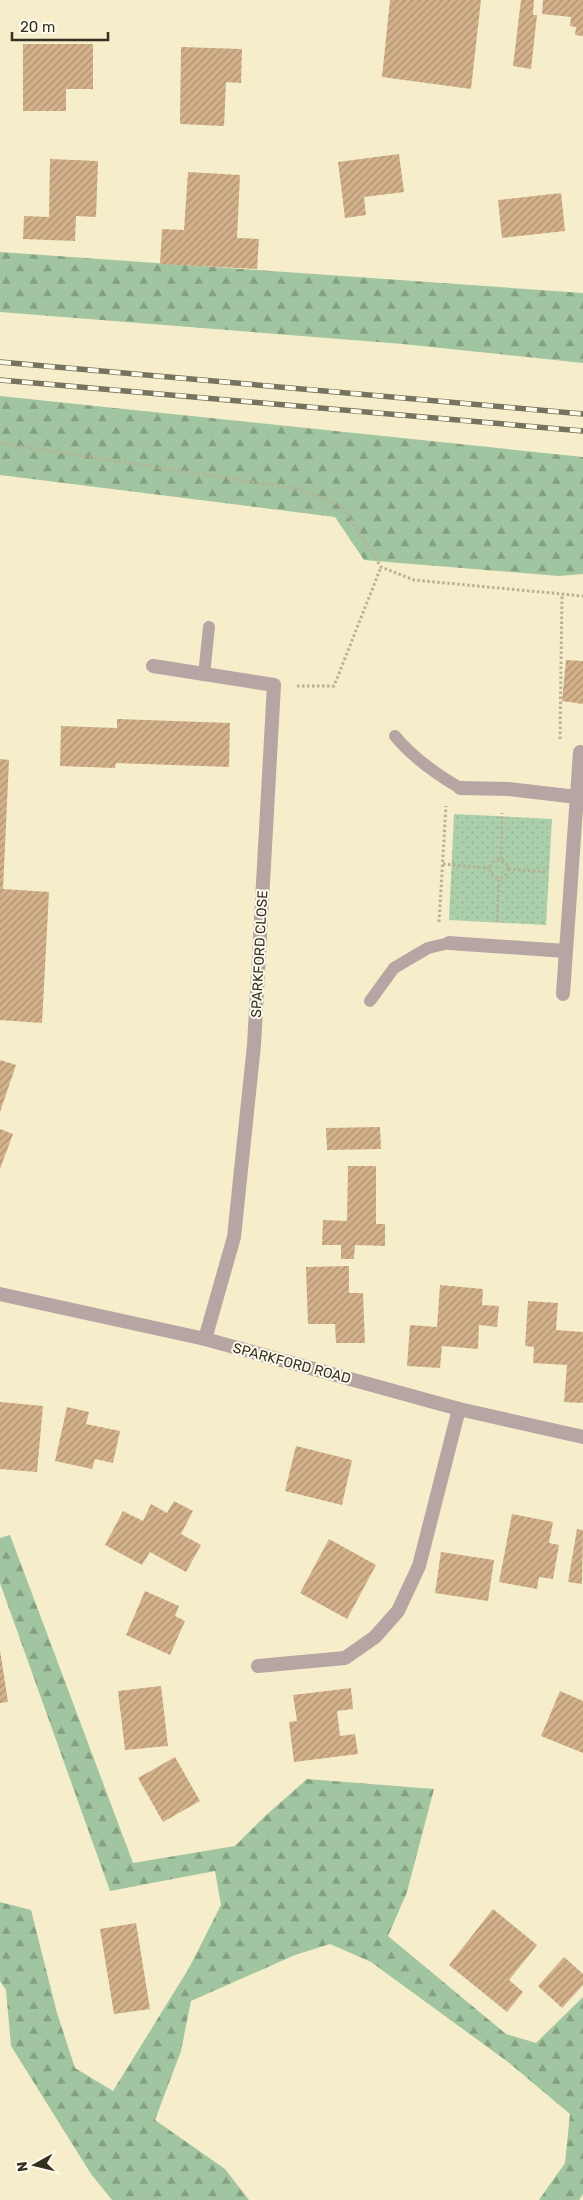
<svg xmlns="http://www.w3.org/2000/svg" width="583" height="2200" viewBox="0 0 583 2200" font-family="Rubik,sans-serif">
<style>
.green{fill:url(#green-dots)}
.forest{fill:url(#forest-firs)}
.building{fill:url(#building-hatch)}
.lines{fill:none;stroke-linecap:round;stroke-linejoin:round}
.path{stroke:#b8b295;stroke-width:3;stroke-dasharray:2.5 2.5;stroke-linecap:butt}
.service{stroke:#b7a5a4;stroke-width:12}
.minor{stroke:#b7a5a4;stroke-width:14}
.rail-casing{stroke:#76725c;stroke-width:5.5}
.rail{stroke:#fefbed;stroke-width:4;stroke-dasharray:11;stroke-linecap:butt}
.labels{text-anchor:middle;stroke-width:4;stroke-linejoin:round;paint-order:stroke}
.street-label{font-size:14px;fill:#333022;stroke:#fefbed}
</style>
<defs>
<pattern id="green-dots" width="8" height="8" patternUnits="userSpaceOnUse" patternTransform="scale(1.25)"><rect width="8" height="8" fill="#abcfab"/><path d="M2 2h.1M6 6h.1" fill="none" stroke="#94b293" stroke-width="1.8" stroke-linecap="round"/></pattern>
<pattern id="forest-firs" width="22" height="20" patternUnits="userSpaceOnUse" patternTransform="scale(1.25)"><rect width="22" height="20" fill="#a0c5a0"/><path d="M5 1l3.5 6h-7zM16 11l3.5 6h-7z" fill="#83a082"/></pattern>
<pattern id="building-hatch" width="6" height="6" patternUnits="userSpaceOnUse" patternTransform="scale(1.25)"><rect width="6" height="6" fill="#d3b18a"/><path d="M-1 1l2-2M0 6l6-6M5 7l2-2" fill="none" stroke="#ac9070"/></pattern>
</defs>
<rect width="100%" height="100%" fill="#f6eecb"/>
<path class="green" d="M 454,814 L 552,819 L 546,925 L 449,920 Z"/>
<g class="forest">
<path d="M 0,252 L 583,293 L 583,363 L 403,344 L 0,312 Z"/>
<path d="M 0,396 L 583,457 L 583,574 L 559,576 L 364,560 L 335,517 L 0,475 Z"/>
<path d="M 10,1535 L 133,1863 L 235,1846 L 264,1817 L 307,1779 L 434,1789 L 407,1892 L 388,1936 L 506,2034 L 536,2043 L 583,1997 L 583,2194 L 579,2200 L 539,2200 L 565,2163 L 570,2114 L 508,2062 L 371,1962 L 330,1944 L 295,1955 L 191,2001 L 181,2051 L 155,2120 L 225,2169 L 249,2200 L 112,2200 L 91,2174 L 11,2046 L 6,1990 L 0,1981 L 0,1902 L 31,1910 L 57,2013 L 75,2068 L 113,2091 L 189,1968 L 221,1905 L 215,1871 L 110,1891 L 0,1583 L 0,1538 Z"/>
</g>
<g class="building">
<path d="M 390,0 L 481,0 L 471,89 L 382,77 Z"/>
<path d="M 521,0 L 534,0 L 533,15 L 537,15 L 531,69 L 513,66 Z"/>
<path d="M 543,0 L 583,0 L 583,36 L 575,35 L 576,27 L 570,26 L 571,17 L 542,14 Z"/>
<path d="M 23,44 L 93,44 L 93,89 L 66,89 L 66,111 L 23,111 Z"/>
<path d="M 181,47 L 242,49 L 241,83 L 226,82 L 224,126 L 180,124 Z"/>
<path d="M 399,154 L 404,192 L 364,197 L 366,215 L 345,218 L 338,162 Z"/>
<path d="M 50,159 L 98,161 L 96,217 L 76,216 L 75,241 L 23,239 L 24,216 L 49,217 Z"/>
<path d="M 188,172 L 240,175 L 237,238 L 259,239 L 257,269 L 160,264 L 162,229 L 184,230 Z"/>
<path d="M 561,193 L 565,231 L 502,238 L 498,200 Z"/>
<path d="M 566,660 L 583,661 L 583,704 L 562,701 Z"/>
<path d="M 117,719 L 230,723 L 229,767 L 116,763 L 115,768 L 60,766 L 61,726 L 117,728 Z"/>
<path d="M 0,759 L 9,760 L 3,889 L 49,892 L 42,1023 L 0,1020 Z"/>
<path d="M 0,1060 L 16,1065 L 0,1112 Z"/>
<path d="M 380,1127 L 381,1149 L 327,1150 L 326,1128 Z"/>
<path d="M 0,1129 L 13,1134 L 0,1169 Z"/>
<path d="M 348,1166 L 376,1166 L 376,1224 L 385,1224 L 385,1246 L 355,1245 L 354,1259 L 341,1259 L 341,1245 L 322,1245 L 323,1220 L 347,1221 Z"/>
<path d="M 349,1266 L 349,1293 L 363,1293 L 365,1343 L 336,1343 L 335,1324 L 308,1324 L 306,1267 Z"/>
<path d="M 440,1285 L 483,1289 L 482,1305 L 499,1306 L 497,1327 L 479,1325 L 478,1349 L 442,1346 L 440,1368 L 407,1366 L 410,1325 L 437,1327 Z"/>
<path d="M 528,1301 L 558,1303 L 556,1330 L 583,1332 L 583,1403 L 564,1402 L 567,1365 L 533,1363 L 534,1347 L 525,1346 Z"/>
<path d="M 0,1402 L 43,1406 L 37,1472 L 0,1469 Z"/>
<path d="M 67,1407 L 89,1412 L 86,1424 L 120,1431 L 113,1463 L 95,1459 L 92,1469 L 55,1461 Z"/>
<path d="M 296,1446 L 352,1460 L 342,1505 L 285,1491 Z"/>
<path d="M 174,1501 L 193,1511 L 181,1534 L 201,1545 L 186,1572 L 150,1552 L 142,1565 L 105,1545 L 123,1511 L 143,1521 L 151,1504 L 167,1513 Z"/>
<path d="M 512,1514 L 553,1522 L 549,1543 L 559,1545 L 553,1579 L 539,1577 L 537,1589 L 499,1582 Z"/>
<path d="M 577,1529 L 583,1530 L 582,1584 L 568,1582 Z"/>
<path d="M 329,1539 L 376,1565 L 347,1619 L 300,1593 Z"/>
<path d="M 441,1552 L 494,1560 L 488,1601 L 435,1593 Z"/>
<path d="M 145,1591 L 179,1606 L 175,1616 L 185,1621 L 170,1655 L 126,1635 Z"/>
<path d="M 0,1650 L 8,1702 L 0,1703 Z"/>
<path d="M 161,1686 L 168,1746 L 125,1750 L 118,1691 Z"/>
<path d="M 351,1688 L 353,1709 L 337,1711 L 340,1736 L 355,1734 L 358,1754 L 294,1762 L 289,1722 L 297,1721 L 293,1695 Z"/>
<path d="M 560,1691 L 583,1701 L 583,1753 L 541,1736 Z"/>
<path d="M 175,1757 L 200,1801 L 163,1822 L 138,1778 Z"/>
<path d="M 493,1909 L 537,1945 L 509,1980 L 523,1992 L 507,2012 L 449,1965 Z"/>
<path d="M 136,1923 L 150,2009 L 114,2014 L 100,1929 Z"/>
<path d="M 564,1957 L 583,1974 L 583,1985 L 562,2008 L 538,1986 Z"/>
</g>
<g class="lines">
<g class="path">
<path d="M 0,443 L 299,489 L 342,506 L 381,567 L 414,580 L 583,596"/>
<path d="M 297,686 L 334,686 L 381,567"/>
<path d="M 560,739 L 562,595"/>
<path d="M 501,859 L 502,813"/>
<circle cx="499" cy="869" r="9"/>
<path d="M 443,864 L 490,868"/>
<path d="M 508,869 L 548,872"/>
<path d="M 439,922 L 446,806"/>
<path d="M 497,922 L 499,878"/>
</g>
<g class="service">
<path d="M 204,675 L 209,627"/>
<path d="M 395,736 C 413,758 436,774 460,788"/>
<path d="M 370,1001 L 394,968 L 428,948 L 449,943"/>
</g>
<g class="minor">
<path d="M 153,666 L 274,685 L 254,1045 L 234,1237 L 205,1339"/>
<path d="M 460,788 L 508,789 L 577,797"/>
<path d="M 449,943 L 566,951"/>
<path d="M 563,994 L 580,752"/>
<path d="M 0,1294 L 205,1339 L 459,1409 L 583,1437"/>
<path d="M 258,1666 L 345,1658 L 375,1637 L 398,1611 L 419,1566 L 459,1409"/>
</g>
<g class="rail-casing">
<g id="rail">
<path d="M 0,362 L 583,414"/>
<path d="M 0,380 L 583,431"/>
</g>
</g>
<use href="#rail" class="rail"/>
</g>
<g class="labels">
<g class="street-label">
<text transform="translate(259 954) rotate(-87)" y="5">SPARKFORD CLOSE</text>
<text transform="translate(292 1363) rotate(15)" y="5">SPARKFORD ROAD</text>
</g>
</g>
<g transform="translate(35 2165) rotate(262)" stroke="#fefbed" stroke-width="4" paint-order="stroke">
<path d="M0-4L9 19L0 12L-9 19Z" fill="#333022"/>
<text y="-8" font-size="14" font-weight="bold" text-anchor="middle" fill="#333022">N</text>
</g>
<path d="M12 32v8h96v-8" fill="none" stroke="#333022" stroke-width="2.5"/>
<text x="20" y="32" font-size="15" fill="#333022" stroke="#fefbed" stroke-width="4" paint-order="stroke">20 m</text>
</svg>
